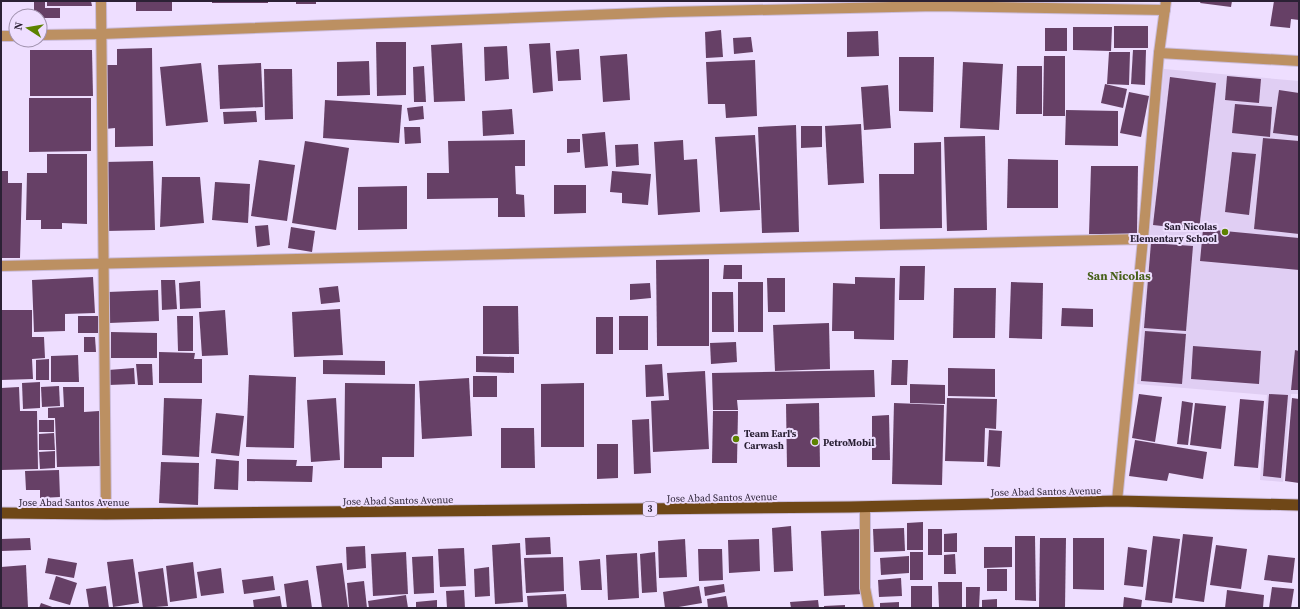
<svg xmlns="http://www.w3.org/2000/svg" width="1300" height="609" viewBox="0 0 1300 609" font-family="'Source Serif 4',serif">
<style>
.built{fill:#e0cef3}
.building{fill:#664066}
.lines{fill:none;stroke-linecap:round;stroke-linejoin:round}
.minor-casing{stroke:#cbbcdb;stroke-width:12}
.trunk-casing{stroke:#cbbcdb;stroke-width:13}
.minor{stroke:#bc9062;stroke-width:10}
.trunk{stroke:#6f4717;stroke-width:11}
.poi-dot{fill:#5c8200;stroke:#eedeff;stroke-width:1.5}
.labels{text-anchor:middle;stroke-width:4;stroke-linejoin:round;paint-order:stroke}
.shield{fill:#eedeff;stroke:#665a72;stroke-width:1}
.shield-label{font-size:9px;font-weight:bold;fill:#2b2135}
.poi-label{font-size:10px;font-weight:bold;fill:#2b2135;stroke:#eedeff;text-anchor:start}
.street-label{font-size:10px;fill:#2b2135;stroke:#eedeff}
.quarter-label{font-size:12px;font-weight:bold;fill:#47601a;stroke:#eedeff}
</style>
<rect width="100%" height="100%" fill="#eedeff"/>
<path class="built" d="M 1164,69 L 1299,81 L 1299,394 L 1291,394 L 1283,482 L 1260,480 L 1267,395 L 1137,384 Z"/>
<g class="building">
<path d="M 34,1 L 45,1 L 45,8 L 60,8 L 60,18 L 40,18 L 40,16 L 34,16 Z"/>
<path d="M 47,1 L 91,1 L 92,6 L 47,6 Z"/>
<rect x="136" y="1" width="36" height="10"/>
<rect x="212" y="1" width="56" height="2"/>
<rect x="296" y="1" width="20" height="3"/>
<path d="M 1201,1 L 1232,1 L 1231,7 L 1200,3 Z"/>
<path d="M 1274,1 L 1299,1 L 1299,20 L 1291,19 L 1290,28 L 1270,26 Z"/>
<rect x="1114" y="26" width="34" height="22"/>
<path d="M 1073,27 L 1112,27 L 1111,51 L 1073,50 Z"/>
<rect x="1045" y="28" width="22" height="23"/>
<path d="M 721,30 L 723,57 L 706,58 L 705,32 Z"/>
<path d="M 878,31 L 879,56 L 847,57 L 847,32 Z"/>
<path d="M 751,37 L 753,52 L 734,54 L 733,38 Z"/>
<path d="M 376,42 L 406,42 L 406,95 L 377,96 Z"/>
<path d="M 462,43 L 465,101 L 434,102 L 431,45 Z"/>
<path d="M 550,43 L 553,91 L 533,93 L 529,44 Z"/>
<path d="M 507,46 L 509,79 L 485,81 L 484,47 Z"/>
<path d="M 152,48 L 153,146 L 115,147 L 115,128 L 105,129 L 104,65 L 117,65 L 117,49 Z"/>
<path d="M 579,49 L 581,80 L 558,81 L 556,51 Z"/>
<path d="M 30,50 L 92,50 L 93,96 L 30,96 Z"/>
<path d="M 1133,50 L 1146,50 L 1145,85 L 1131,84 Z"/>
<path d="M 1109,52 L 1130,52 L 1129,85 L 1107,84 Z"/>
<path d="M 627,54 L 630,100 L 603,102 L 600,56 Z"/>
<path d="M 1044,56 L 1065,56 L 1065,116 L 1043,116 Z"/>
<path d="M 899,57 L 934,57 L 933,112 L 899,111 Z"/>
<path d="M 755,60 L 757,116 L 726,118 L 725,104 L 708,104 L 706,62 Z"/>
<path d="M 369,61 L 370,95 L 337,96 L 337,62 Z"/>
<path d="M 963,62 L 1003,64 L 999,130 L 960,128 Z"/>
<path d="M 201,63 L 208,122 L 166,126 L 160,67 Z"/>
<path d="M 261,63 L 263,107 L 220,109 L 218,65 Z"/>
<path d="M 424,66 L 426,102 L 414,102 L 413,67 Z"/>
<path d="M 1017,66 L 1042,66 L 1042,114 L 1016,114 Z"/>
<path d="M 264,69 L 292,69 L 293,119 L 265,120 Z"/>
<path d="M 1227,76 L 1261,79 L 1259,103 L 1225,100 Z"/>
<path d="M 1170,77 L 1216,83 L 1199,230 L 1153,225 Z"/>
<path d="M 1105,84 L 1127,89 L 1123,108 L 1101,103 Z"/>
<path d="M 888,85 L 891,128 L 864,130 L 861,87 Z"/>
<path d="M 1279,90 L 1299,93 L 1299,136 L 1273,133 Z"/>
<path d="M 1129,92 L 1149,96 L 1141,137 L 1120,133 Z"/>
<path d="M 29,98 L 91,98 L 91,151 L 29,152 Z"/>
<path d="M 325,100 L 402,105 L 399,143 L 323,138 Z"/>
<path d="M 1235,104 L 1272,107 L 1270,137 L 1232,133 Z"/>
<path d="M 423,106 L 424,119 L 409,121 L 407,108 Z"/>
<path d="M 512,109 L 514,134 L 483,136 L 482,111 Z"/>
<path d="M 1066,110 L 1118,111 L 1118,146 L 1065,145 Z"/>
<path d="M 256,111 L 257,122 L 224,124 L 223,112 Z"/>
<path d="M 861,124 L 864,183 L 828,185 L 825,126 Z"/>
<path d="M 796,125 L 799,232 L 762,233 L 758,127 Z"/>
<path d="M 801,126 L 822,126 L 822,147 L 801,148 Z"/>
<path d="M 404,127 L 420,127 L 421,143 L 405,144 Z"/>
<path d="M 605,132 L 608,166 L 585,168 L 582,134 Z"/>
<path d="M 755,135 L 760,210 L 720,212 L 715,137 Z"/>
<path d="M 985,136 L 987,230 L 947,231 L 944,137 Z"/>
<path d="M 1263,138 L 1299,141 L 1299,234 L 1254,229 Z"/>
<path d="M 567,139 L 580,139 L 580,152 L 567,153 Z"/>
<path d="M 525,140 L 525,166 L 515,166 L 516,194 L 524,195 L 525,217 L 498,217 L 498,198 L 427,199 L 427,173 L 449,173 L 448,141 Z"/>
<path d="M 683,140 L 684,160 L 697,159 L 700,212 L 658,215 L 654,142 Z"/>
<path d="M 305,141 L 349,148 L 336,230 L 292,223 Z"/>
<path d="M 941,142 L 942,228 L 880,229 L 879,174 L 914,174 L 914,143 Z"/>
<path d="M 638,144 L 639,165 L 616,167 L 615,145 Z"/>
<path d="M 1232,152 L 1256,154 L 1249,215 L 1225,212 Z"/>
<path d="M 47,154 L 87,154 L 87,224 L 62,223 L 62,229 L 41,229 L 41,220 L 26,220 L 27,173 L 47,173 Z"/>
<path d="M 1008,159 L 1058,160 L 1058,208 L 1007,208 Z"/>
<path d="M 259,160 L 295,165 L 287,221 L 251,216 Z"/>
<path d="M 153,161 L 155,230 L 106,231 L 104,162 Z"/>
<path d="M 1091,166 L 1138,166 L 1137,234 L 1089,234 Z"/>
<path d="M 1,171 L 8,171 L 8,183 L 22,183 L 20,258 L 1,258 Z"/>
<path d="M 612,171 L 651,174 L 648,205 L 622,203 L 622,193 L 610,192 Z"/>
<path d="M 162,177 L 200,177 L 204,223 L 160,227 Z"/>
<path d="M 215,182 L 250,184 L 248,223 L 212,220 Z"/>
<path d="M 554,185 L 586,185 L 586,213 L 554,214 Z"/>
<path d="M 407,186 L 407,229 L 358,230 L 358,187 Z"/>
<path d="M 268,225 L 270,245 L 257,247 L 255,226 Z"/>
<path d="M 291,227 L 315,231 L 312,252 L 288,248 Z"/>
<path d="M 1203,229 L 1299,238 L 1299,270 L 1200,261 Z"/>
<path d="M 1151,243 L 1193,246 L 1186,331 L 1144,328 Z"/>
<path d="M 709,259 L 709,346 L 657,346 L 656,260 Z"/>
<path d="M 724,265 L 742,265 L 742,279 L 723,279 Z"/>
<path d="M 900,266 L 925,266 L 924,300 L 899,300 Z"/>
<path d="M 93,277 L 95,313 L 65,314 L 65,331 L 34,332 L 32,280 Z"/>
<path d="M 855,277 L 895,278 L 894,340 L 854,339 L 854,331 L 832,331 L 833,283 L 855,284 Z"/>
<path d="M 767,278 L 785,278 L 785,312 L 768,312 Z"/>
<path d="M 161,280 L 175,280 L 177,309 L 162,310 Z"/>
<path d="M 200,281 L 201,308 L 180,309 L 179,283 Z"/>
<rect x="738" y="282" width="25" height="50"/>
<path d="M 1011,282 L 1043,283 L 1042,339 L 1009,338 Z"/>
<path d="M 650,283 L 651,298 L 630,300 L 630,284 Z"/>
<path d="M 338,286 L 340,302 L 321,304 L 319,288 Z"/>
<path d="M 954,288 L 996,288 L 995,338 L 953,338 Z"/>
<path d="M 158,290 L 159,321 L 109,323 L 108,292 Z"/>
<path d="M 712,292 L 733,292 L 734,332 L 712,332 Z"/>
<path d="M 483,306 L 518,306 L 519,354 L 483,354 Z"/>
<path d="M 1062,308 L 1093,309 L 1093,327 L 1061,326 Z"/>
<path d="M 340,309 L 343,355 L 294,357 L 292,312 Z"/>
<path d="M 1,310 L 32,310 L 32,337 L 44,337 L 45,358 L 32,359 L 33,379 L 1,380 Z"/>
<path d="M 225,310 L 228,355 L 202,356 L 199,312 Z"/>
<rect x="78" y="316" width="20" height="17"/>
<path d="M 177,316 L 193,316 L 193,351 L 178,351 Z"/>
<rect x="619" y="316" width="29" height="34"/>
<rect x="596" y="317" width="17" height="37"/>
<path d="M 829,323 L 830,369 L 775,371 L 773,325 Z"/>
<path d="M 1145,331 L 1186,334 L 1182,384 L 1141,381 Z"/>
<path d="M 111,332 L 157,333 L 157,358 L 111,358 Z"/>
<path d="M 84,337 L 95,337 L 96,352 L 84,352 Z"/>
<path d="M 736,342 L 737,362 L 711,364 L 710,343 Z"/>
<path d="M 1193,346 L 1261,351 L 1259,384 L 1191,379 Z"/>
<path d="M 1295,350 L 1299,351 L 1299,390 L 1291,390 Z"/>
<path d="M 159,352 L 195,353 L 194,359 L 202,359 L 202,383 L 159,383 Z"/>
<path d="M 78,355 L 79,382 L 51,382 L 51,356 Z"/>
<path d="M 476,356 L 514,357 L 514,373 L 476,372 Z"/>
<path d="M 49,359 L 49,380 L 36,380 L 36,360 Z"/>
<path d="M 323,360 L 385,361 L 385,375 L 323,374 Z"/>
<path d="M 892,360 L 908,360 L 907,385 L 891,385 Z"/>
<path d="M 136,364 L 152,364 L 153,385 L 138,385 Z"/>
<path d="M 662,364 L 664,396 L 646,397 L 645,365 Z"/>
<path d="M 134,368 L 135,384 L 109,385 L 108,370 Z"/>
<path d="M 948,368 L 995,369 L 995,397 L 948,396 Z"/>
<path d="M 874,370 L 875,397 L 737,400 L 738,410 L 713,410 L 712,373 Z"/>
<path d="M 705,371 L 709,449 L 653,452 L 651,401 L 669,400 L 667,373 Z"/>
<path d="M 249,375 L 296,377 L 294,448 L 246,447 Z"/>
<rect x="473" y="376" width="24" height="21"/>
<path d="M 469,378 L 472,436 L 422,439 L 419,381 Z"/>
<path d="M 40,382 L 40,408 L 23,409 L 22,383 Z"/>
<path d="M 345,383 L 415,384 L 414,457 L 382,457 L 382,468 L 344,468 Z"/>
<path d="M 584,383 L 584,447 L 541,447 L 541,384 Z"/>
<path d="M 910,384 L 945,385 L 945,404 L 910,403 Z"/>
<path d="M 59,386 L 60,406 L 42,407 L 41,387 Z"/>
<path d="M 19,387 L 20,411 L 37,411 L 38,469 L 1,470 L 1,388 Z"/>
<path d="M 63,387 L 84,387 L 84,412 L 99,411 L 100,466 L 57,467 L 55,418 L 48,418 L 48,408 L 64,407 Z"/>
<path d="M 1139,394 L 1162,397 L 1155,442 L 1132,438 Z"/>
<path d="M 1269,394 L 1288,395 L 1281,478 L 1263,476 Z"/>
<path d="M 164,398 L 202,399 L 199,457 L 162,455 Z"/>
<path d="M 336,398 L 340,460 L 311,462 L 307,400 Z"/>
<path d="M 947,398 L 997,399 L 996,429 L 985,428 L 984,462 L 945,461 Z"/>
<path d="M 1292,398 L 1299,399 L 1299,483 L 1285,481 Z"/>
<path d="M 1240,399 L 1264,401 L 1258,468 L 1234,466 Z"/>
<path d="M 1182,401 L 1193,403 L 1188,445 L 1177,444 Z"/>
<path d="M 819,403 L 820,467 L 787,467 L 786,404 Z"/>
<path d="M 894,403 L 944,405 L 942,485 L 892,484 Z"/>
<path d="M 1195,403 L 1226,406 L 1221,449 L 1190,445 Z"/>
<path d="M 713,411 L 738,411 L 737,463 L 712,463 Z"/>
<path d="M 216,413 L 244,416 L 239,456 L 211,453 Z"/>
<path d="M 889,415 L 890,460 L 872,460 L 872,416 Z"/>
<path d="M 649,419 L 651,473 L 634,474 L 632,420 Z"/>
<rect x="39" y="420" width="15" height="12"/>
<path d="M 501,428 L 534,428 L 535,468 L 501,468 Z"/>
<path d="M 989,430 L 1002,431 L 1000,467 L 987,466 Z"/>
<path d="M 54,433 L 55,450 L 39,450 L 39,434 Z"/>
<path d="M 1135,440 L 1207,452 L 1203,479 L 1169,473 L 1167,481 L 1129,476 Z"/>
<path d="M 597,444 L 618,444 L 618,478 L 597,479 Z"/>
<path d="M 55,451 L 55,468 L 40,469 L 39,452 Z"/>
<path d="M 216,459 L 239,461 L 238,490 L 214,489 Z"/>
<path d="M 247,459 L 297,460 L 296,466 L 313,466 L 312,482 L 247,481 Z"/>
<path d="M 161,462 L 199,463 L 198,505 L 159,503 Z"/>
<path d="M 59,470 L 60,497 L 40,498 L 40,490 L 26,490 L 25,471 Z"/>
<path d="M 923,522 L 923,550 L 907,550 L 907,523 Z"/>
<path d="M 791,526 L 793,571 L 774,572 L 772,528 Z"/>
<path d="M 904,528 L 905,551 L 874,552 L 873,529 Z"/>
<path d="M 860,529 L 863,594 L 824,596 L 821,531 Z"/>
<rect x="928" y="529" width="14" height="26"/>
<path d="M 957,533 L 957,552 L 944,552 L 944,534 Z"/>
<path d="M 1183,534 L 1213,537 L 1204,602 L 1175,598 Z"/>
<path d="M 1015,536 L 1035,536 L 1036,601 L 1015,600 Z"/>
<path d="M 1153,536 L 1180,539 L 1172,603 L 1145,600 Z"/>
<path d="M 550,537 L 551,554 L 526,555 L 525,538 Z"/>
<path d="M 30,538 L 31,550 L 1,551 L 1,539 Z"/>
<path d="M 1040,538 L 1066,538 L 1065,608 L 1039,608 Z"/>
<path d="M 1073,538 L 1104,538 L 1104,590 L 1073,589 Z"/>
<path d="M 685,539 L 687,577 L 659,578 L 658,541 Z"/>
<path d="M 759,539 L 760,571 L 729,573 L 728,540 Z"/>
<path d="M 520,543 L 523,602 L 495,604 L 492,545 Z"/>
<path d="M 1216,545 L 1247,549 L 1241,589 L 1210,585 Z"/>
<path d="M 365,546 L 366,568 L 347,570 L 346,547 Z"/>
<path d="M 984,547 L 1012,547 L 1012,567 L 984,568 Z"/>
<path d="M 1128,547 L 1147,550 L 1143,587 L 1124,585 Z"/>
<path d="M 464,548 L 466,586 L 440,587 L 438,549 Z"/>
<path d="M 698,549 L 722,549 L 723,580 L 699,581 Z"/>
<path d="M 406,552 L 408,594 L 373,596 L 371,554 Z"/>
<path d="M 655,552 L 657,592 L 642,593 L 640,554 Z"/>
<rect x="910" y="552" width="13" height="28"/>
<path d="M 637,553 L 639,598 L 608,600 L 606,555 Z"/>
<path d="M 955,554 L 956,574 L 944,574 L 944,555 Z"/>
<path d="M 1268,555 L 1295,558 L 1292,583 L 1264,580 Z"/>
<path d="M 433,556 L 434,593 L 414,594 L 412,557 Z"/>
<path d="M 909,556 L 909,573 L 881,575 L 880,558 Z"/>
<path d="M 563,557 L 564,591 L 526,593 L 524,558 Z"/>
<path d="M 48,558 L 77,563 L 74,578 L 45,573 Z"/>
<path d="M 133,559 L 139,603 L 113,607 L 107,562 Z"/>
<path d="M 600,559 L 602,590 L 581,590 L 579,561 Z"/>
<path d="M 193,562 L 197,598 L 170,602 L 166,566 Z"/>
<path d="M 342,563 L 348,608 L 322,608 L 316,566 Z"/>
<path d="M 26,565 L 28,608 L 1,608 L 1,567 Z"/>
<path d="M 489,567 L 490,596 L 475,597 L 474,569 Z"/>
<path d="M 163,568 L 168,606 L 143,608 L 138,572 Z"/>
<path d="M 221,568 L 224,593 L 201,596 L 197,572 Z"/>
<rect x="987" y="569" width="20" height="22"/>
<path d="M 56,576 L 77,583 L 70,605 L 49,599 Z"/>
<path d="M 273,576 L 275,590 L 244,594 L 242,580 Z"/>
<path d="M 901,578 L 902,596 L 879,597 L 878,580 Z"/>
<path d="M 308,580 L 312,608 L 287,608 L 284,584 Z"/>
<path d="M 364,581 L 367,608 L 349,608 L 347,583 Z"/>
<path d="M 938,582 L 962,582 L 962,608 L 939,608 Z"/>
<path d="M 724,584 L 725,592 L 705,596 L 704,587 Z"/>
<path d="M 106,586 L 109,608 L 89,608 L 86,589 Z"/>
<path d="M 699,586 L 702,603 L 673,608 L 665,608 L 663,592 Z"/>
<rect x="911" y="586" width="21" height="22"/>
<path d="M 966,587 L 980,587 L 979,608 L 966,608 Z"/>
<path d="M 1272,587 L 1294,589 L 1291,608 L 1269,608 Z"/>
<path d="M 464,590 L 465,608 L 447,608 L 446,591 Z"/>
<path d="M 1227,590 L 1264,595 L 1263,608 L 1225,608 Z"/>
<path d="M 566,594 L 567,608 L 528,608 L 527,596 Z"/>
<path d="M 406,595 L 408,608 L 369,608 L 368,601 Z"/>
<path d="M 280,596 L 282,608 L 254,608 L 253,600 Z"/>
<path d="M 726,596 L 728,608 L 708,608 L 707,599 Z"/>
<path d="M 1124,597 L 1142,600 L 1141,608 L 1123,608 Z"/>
<path d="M 997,599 L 997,608 L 982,608 L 982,600 Z"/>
<path d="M 437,600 L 437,608 L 416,608 L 416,602 Z"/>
<path d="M 818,600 L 819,608 L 791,608 L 790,602 Z"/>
<path d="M 899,602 L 899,608 L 880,608 L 880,603 Z"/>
<path d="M 41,603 L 55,608 L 39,608 Z"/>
<path d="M 845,605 L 845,608 L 824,608 L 824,606 Z"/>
</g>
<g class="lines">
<g class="minor-casing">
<g id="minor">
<path d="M 101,1 L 106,514"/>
<path d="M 40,35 L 101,34 L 668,12 L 936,6 L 1165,10"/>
<path d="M 1,36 L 16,36"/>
<path d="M 1159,53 L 1299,61"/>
<path d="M 1,266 L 1143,239"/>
<path d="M 1117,501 L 1143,239 L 1159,53 L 1166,1"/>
<path d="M 865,507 L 865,588 L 869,608"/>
</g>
</g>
<g class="trunk-casing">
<path id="trunk" d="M 1,513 L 106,514 L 850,507 L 1117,501 L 1299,505"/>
</g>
<use href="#minor" class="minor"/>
<use href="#trunk" class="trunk"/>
</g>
<g class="poi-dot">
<circle cx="1225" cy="232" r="4"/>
<circle cx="736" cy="439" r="4"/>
<circle cx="815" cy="442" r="4"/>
</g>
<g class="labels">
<rect class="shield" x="643" y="502" width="14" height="14" rx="3"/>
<g class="shield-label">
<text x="650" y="512">3</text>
</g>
<g class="poi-label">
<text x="1217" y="230" text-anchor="end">San Nicolas<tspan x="1217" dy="12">Elementary School</tspan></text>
<text x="744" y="437">Team Earl's<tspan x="744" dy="12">Carwash</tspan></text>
<text x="823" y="446">PetroMobil</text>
</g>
<g class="street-label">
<text transform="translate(1046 491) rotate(-1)" y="4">Jose Abad Santos Avenue</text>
<text transform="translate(722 497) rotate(-1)" y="4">Jose Abad Santos Avenue</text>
<text transform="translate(398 500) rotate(-1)" y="4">Jose Abad Santos Avenue</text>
<text x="74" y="506">Jose Abad Santos Avenue</text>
</g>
<g class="quarter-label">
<text x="1119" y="280">San Nicolas</text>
</g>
</g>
<rect width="1300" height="609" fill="none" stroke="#2b2135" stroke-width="4"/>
<g transform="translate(28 28) rotate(282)"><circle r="19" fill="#eedeff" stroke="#a092ae"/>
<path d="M0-3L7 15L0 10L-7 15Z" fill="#5c8200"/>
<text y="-6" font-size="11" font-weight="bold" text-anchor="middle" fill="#2b2135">N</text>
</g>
</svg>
